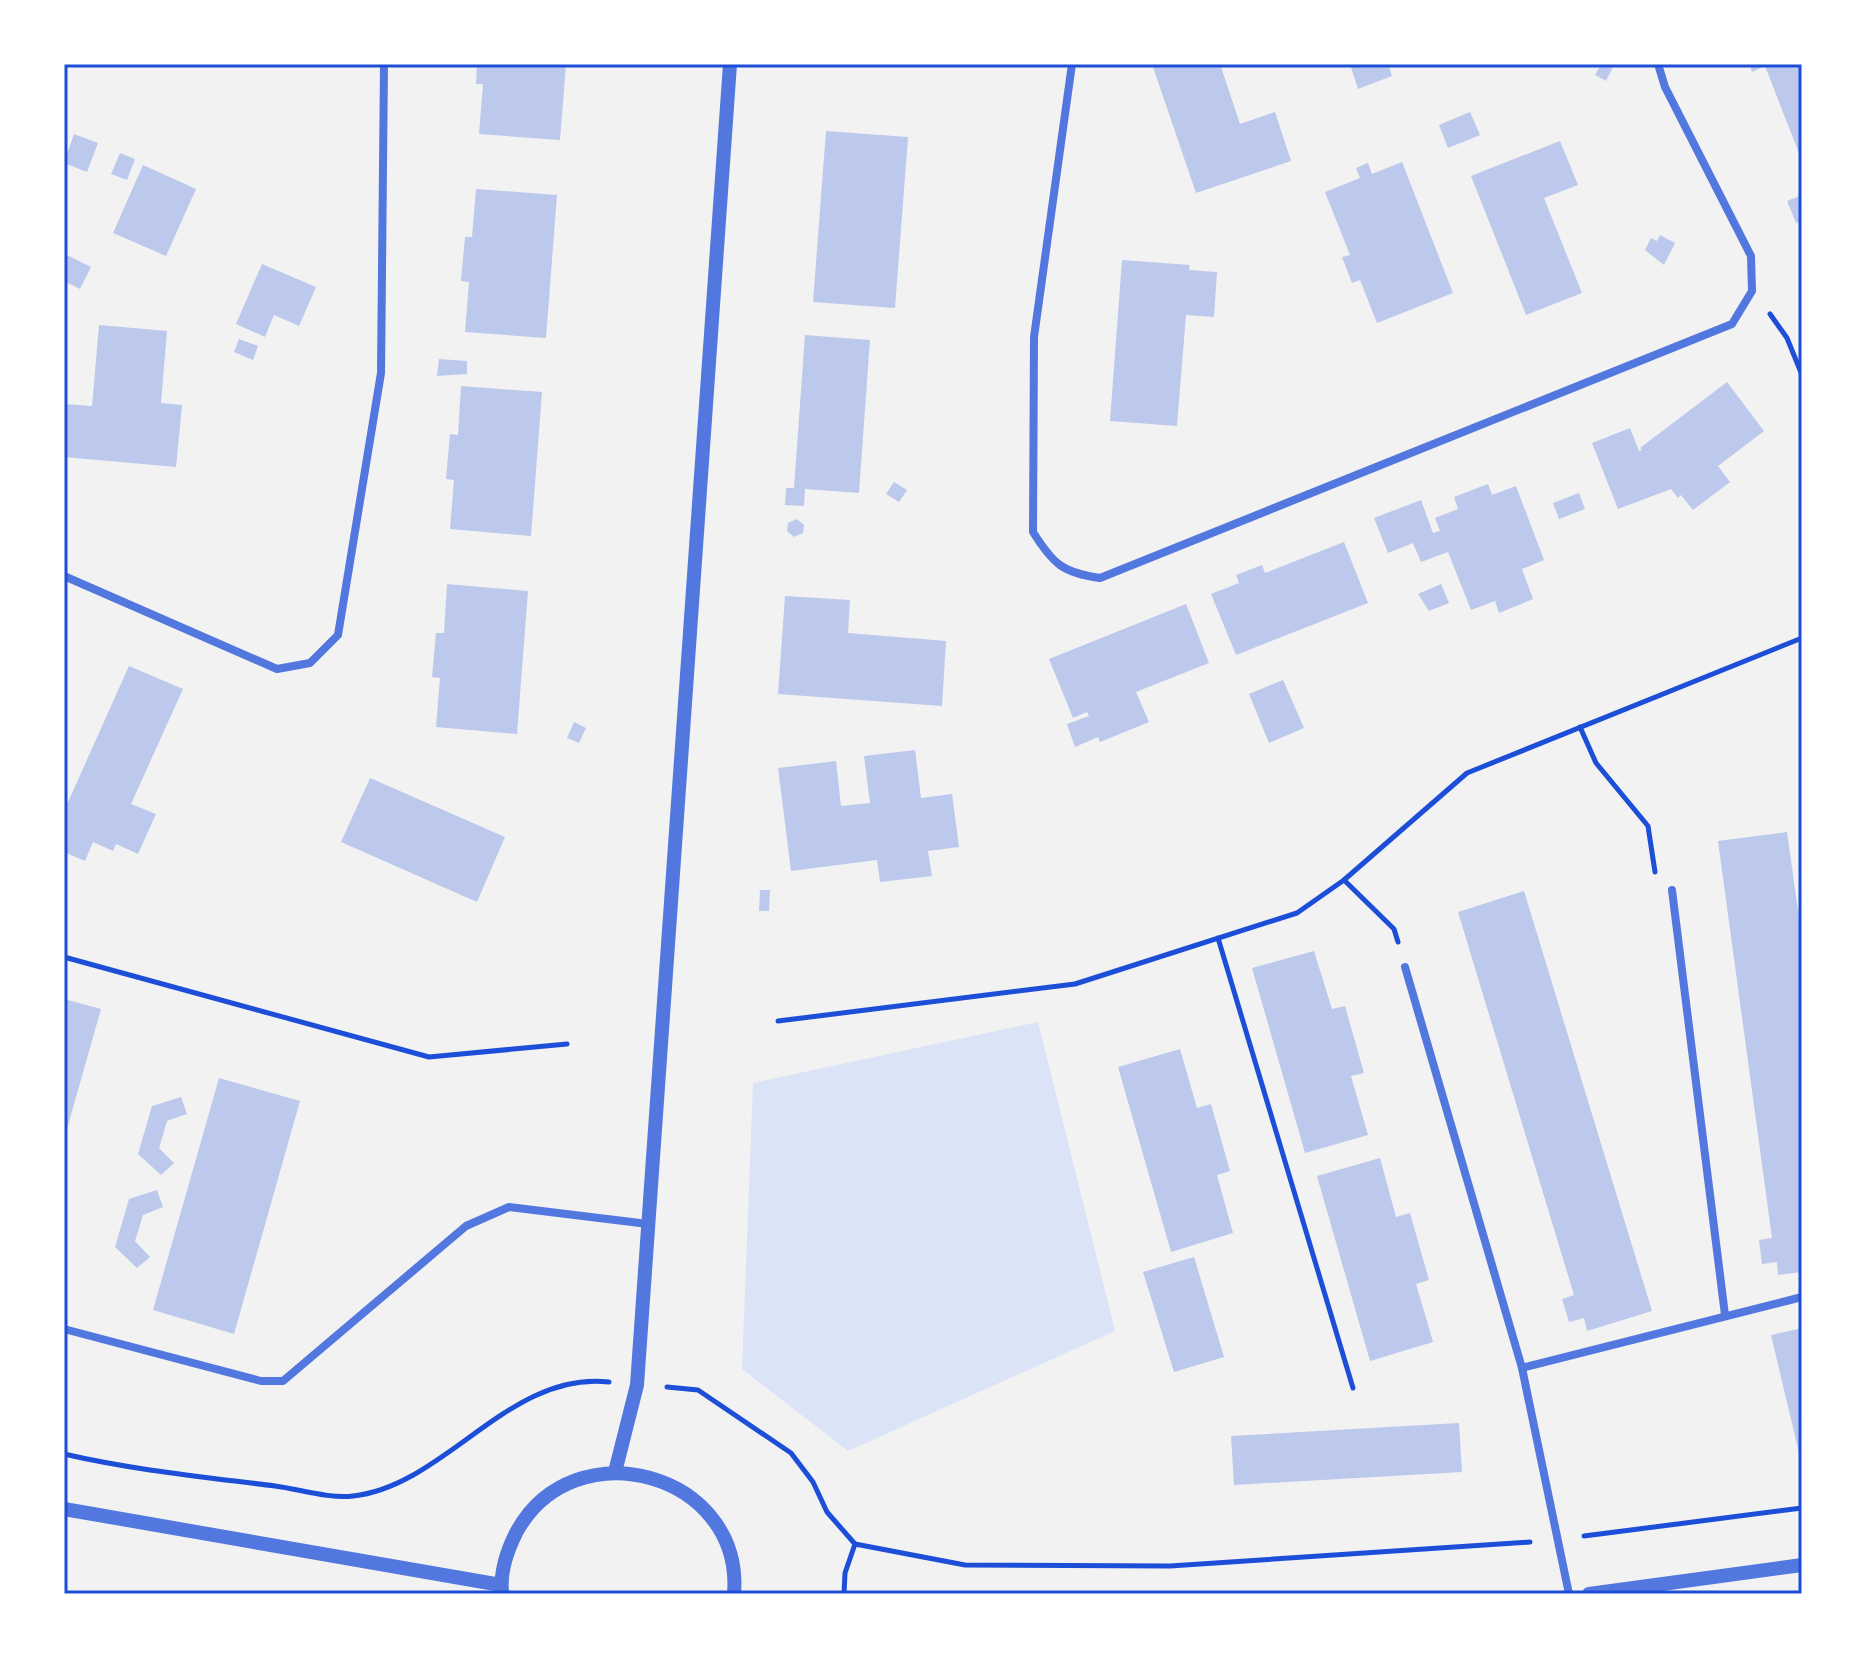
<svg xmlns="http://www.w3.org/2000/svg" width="1866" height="1658" viewBox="0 0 1866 1658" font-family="'Fira Sans Condensed',sans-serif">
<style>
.green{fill:#dbe4f7}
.building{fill:#bdc9ec}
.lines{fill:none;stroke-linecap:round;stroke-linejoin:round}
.path{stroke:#1d4ed8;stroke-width:5}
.minor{stroke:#5277de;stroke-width:8}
.tertiary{stroke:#5277de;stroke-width:14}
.neatline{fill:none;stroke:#1d4ed8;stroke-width:3}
</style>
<rect width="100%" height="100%" fill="#f2f2f2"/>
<path class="green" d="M 1038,1022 L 1115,1331 L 848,1451 L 742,1369 L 753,1083 Z"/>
<g class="building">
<path d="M 477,64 L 566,64 L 560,140 L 479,134 L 483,84 L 476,84 Z"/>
<path d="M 1152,64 L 1220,64 L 1240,124 L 1275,112 L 1291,161 L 1196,193 Z"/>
<path d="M 1350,64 L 1388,64 L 1392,76 L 1358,89 Z"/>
<path d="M 1601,64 L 1613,67 L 1606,81 L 1595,75 Z"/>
<path d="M 1749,64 L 1802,64 L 1802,161 L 1765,66 L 1752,72 Z"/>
<path d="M 1470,112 L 1480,135 L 1448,148 L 1439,125 Z"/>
<path d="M 826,131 L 908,137 L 895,308 L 813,302 Z"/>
<path d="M 74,134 L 98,143 L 87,172 L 64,163 Z"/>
<path d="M 1560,141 L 1578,185 L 1544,198 L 1582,293 L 1526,315 L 1471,176 Z"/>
<path d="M 120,153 L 135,159 L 127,180 L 111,174 Z"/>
<path d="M 1402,162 L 1453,293 L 1377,323 L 1360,280 L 1352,283 L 1342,257 L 1350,255 L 1325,192 L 1360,178 L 1356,168 L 1368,163 L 1372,174 Z"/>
<path d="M 143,165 L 196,189 L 166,256 L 113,233 Z"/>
<path d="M 476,189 L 557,195 L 546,338 L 465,332 L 469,282 L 461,281 L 465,237 L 472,237 Z"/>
<path d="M 1802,195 L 1802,221 L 1796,223 L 1787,201 Z"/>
<path d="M 1660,235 L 1675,243 L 1664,265 L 1645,250 L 1651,238 L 1657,241 Z"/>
<path d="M 65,254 L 91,267 L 80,289 L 64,281 Z"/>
<path d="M 1122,260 L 1190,265 L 1189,270 L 1217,272 L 1214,317 L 1186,315 L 1177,426 L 1110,421 Z"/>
<path d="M 262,264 L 316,287 L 299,326 L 274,315 L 265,337 L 236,324 Z"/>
<path d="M 99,325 L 167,331 L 161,403 L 182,405 L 176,467 L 64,457 L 64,404 L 92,406 Z"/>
<path d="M 805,335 L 870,340 L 859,493 L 805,489 L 804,506 L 785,505 L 786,488 L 794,488 Z"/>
<path d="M 239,339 L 258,346 L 253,360 L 234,352 Z"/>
<path d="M 439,359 L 467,361 L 467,374 L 437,376 Z"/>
<path d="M 1727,382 L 1764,431 L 1718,466 L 1730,482 L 1693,510 L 1681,495 L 1678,498 L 1671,489 L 1618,509 L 1592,443 L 1630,428 L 1639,451 L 1642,450 L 1640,448 Z"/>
<path d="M 461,386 L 542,392 L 531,536 L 450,529 L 454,480 L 446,479 L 450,434 L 458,435 Z"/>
<path d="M 894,482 L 907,490 L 899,502 L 886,494 Z"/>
<path d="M 1488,484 L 1492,495 L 1516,486 L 1544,560 L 1522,569 L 1533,599 L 1499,613 L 1495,601 L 1471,610 L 1448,552 L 1421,562 L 1413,543 L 1388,553 L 1374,518 L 1421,500 L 1433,533 L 1440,531 L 1435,518 L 1458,509 L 1454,497 Z"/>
<path d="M 1579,493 L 1585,509 L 1559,519 L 1553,503 Z"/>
<path d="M 797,519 L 804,525 L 803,533 L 794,537 L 787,531 L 788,523 Z"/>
<path d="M 1344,542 L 1368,603 L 1236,655 L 1211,594 L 1239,583 L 1236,575 L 1262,565 L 1265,573 Z"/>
<path d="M 447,584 L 528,591 L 517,734 L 436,727 L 440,678 L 432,677 L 436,633 L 444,633 Z"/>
<path d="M 1441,584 L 1449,603 L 1429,611 L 1418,594 Z"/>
<path d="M 785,596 L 850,600 L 848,633 L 946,641 L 942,706 L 778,694 Z"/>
<path d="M 1186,604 L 1209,663 L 1136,692 L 1149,722 L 1100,742 L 1098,737 L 1075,747 L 1067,724 L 1089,716 L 1087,712 L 1073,718 L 1049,659 Z"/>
<path d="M 129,666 L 183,689 L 131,804 L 156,814 L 138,854 L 116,844 L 113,851 L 93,842 L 85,861 L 64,852 L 64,811 Z"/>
<path d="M 1283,680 L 1304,728 L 1269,743 L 1249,694 Z"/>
<path d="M 574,722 L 586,728 L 579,743 L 567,738 Z"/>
<path d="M 915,750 L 921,798 L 952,794 L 959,847 L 928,851 L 932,876 L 880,882 L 877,860 L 791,871 L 778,768 L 836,761 L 841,806 L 870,803 L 864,756 Z"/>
<path d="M 370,778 L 505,837 L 477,902 L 341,842 Z"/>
<path d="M 1787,832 L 1802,939 L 1802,1272 L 1778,1275 L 1777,1262 L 1762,1264 L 1759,1240 L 1772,1238 L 1718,841 Z"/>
<path d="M 760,890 L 770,890 L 769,911 L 759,911 Z"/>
<path d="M 1524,891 L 1652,1311 L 1587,1331 L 1584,1318 L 1569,1322 L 1562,1299 L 1574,1295 L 1458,912 Z"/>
<path d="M 1314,951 L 1332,1009 L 1345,1006 L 1364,1073 L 1351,1076 L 1368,1135 L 1305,1153 L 1252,968 Z"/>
<path d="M 64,999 L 101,1009 L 65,1136 L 64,1136 Z"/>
<path d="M 1180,1049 L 1197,1108 L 1211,1104 L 1230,1171 L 1217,1175 L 1233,1233 L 1171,1252 L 1118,1067 Z"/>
<path d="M 219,1078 L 300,1101 L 234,1334 L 153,1310 Z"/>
<path d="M 181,1097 L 187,1114 L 167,1121 L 159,1148 L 174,1163 L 161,1175 L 138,1154 L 152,1106 Z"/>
<path d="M 1380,1158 L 1396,1217 L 1410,1213 L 1429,1280 L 1416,1284 L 1433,1342 L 1370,1361 L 1317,1176 Z"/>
<path d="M 157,1190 L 163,1207 L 143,1215 L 135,1241 L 150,1257 L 137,1268 L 115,1247 L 129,1199 Z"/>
<path d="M 1194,1257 L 1224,1357 L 1174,1372 L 1143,1272 Z"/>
<path d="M 1802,1328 L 1802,1452 L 1799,1453 L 1771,1335 Z"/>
<path d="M 1459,1423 L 1462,1472 L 1234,1485 L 1231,1436 Z"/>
</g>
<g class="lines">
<g class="path">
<path d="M 1770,314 L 1787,338 L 1802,375"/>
<path d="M 1580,727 L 1596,763 L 1648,826 L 1655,872"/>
<path d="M 1344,880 L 1394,929 L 1398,942"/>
<path d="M 1218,938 L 1353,1388"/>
<path d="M 64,957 L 429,1057 L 567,1044"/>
<path d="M 778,1021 L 1075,984 L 1297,913 L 1344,880 L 1467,773 L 1802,638"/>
<path d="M 667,1387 L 698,1390 L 791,1453 L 813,1482 L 827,1512 L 855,1544 L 965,1565 L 1170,1566 L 1530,1542"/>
<path d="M 64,1454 C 133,1470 204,1477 275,1486 C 299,1489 329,1499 353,1496 C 445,1486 510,1370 609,1382"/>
<path d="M 1584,1536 L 1802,1508"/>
<path d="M 844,1594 L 845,1573 L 855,1544"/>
</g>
<g class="minor">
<path d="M 1072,64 L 1034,337 L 1033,532 C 1053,564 1063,573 1100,578 L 1732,324 L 1752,291 L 1751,256 L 1665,87 L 1658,64"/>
<path d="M 64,576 L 277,669 L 310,663 L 338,635 L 381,373 L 384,64"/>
<path d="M 1672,890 L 1725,1315"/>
<path d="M 1405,967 L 1522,1368 L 1569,1594"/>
<path d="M 64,1329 L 261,1381 L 283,1381 L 466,1226 L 509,1207 L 648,1224"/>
<path d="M 1522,1368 L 1802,1297"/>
</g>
<g class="tertiary">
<path d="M 615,1472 L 637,1385 L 730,64"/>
<path d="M 64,1509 L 501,1585"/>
<path d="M 502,1592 C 500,1572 507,1551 516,1533 C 573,1426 744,1473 734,1594"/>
<path d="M 1589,1594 L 1802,1565"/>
</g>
</g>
<rect width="1866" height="1658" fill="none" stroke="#ffffff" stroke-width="132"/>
<rect x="66" y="66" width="1734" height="1526" class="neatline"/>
</svg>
